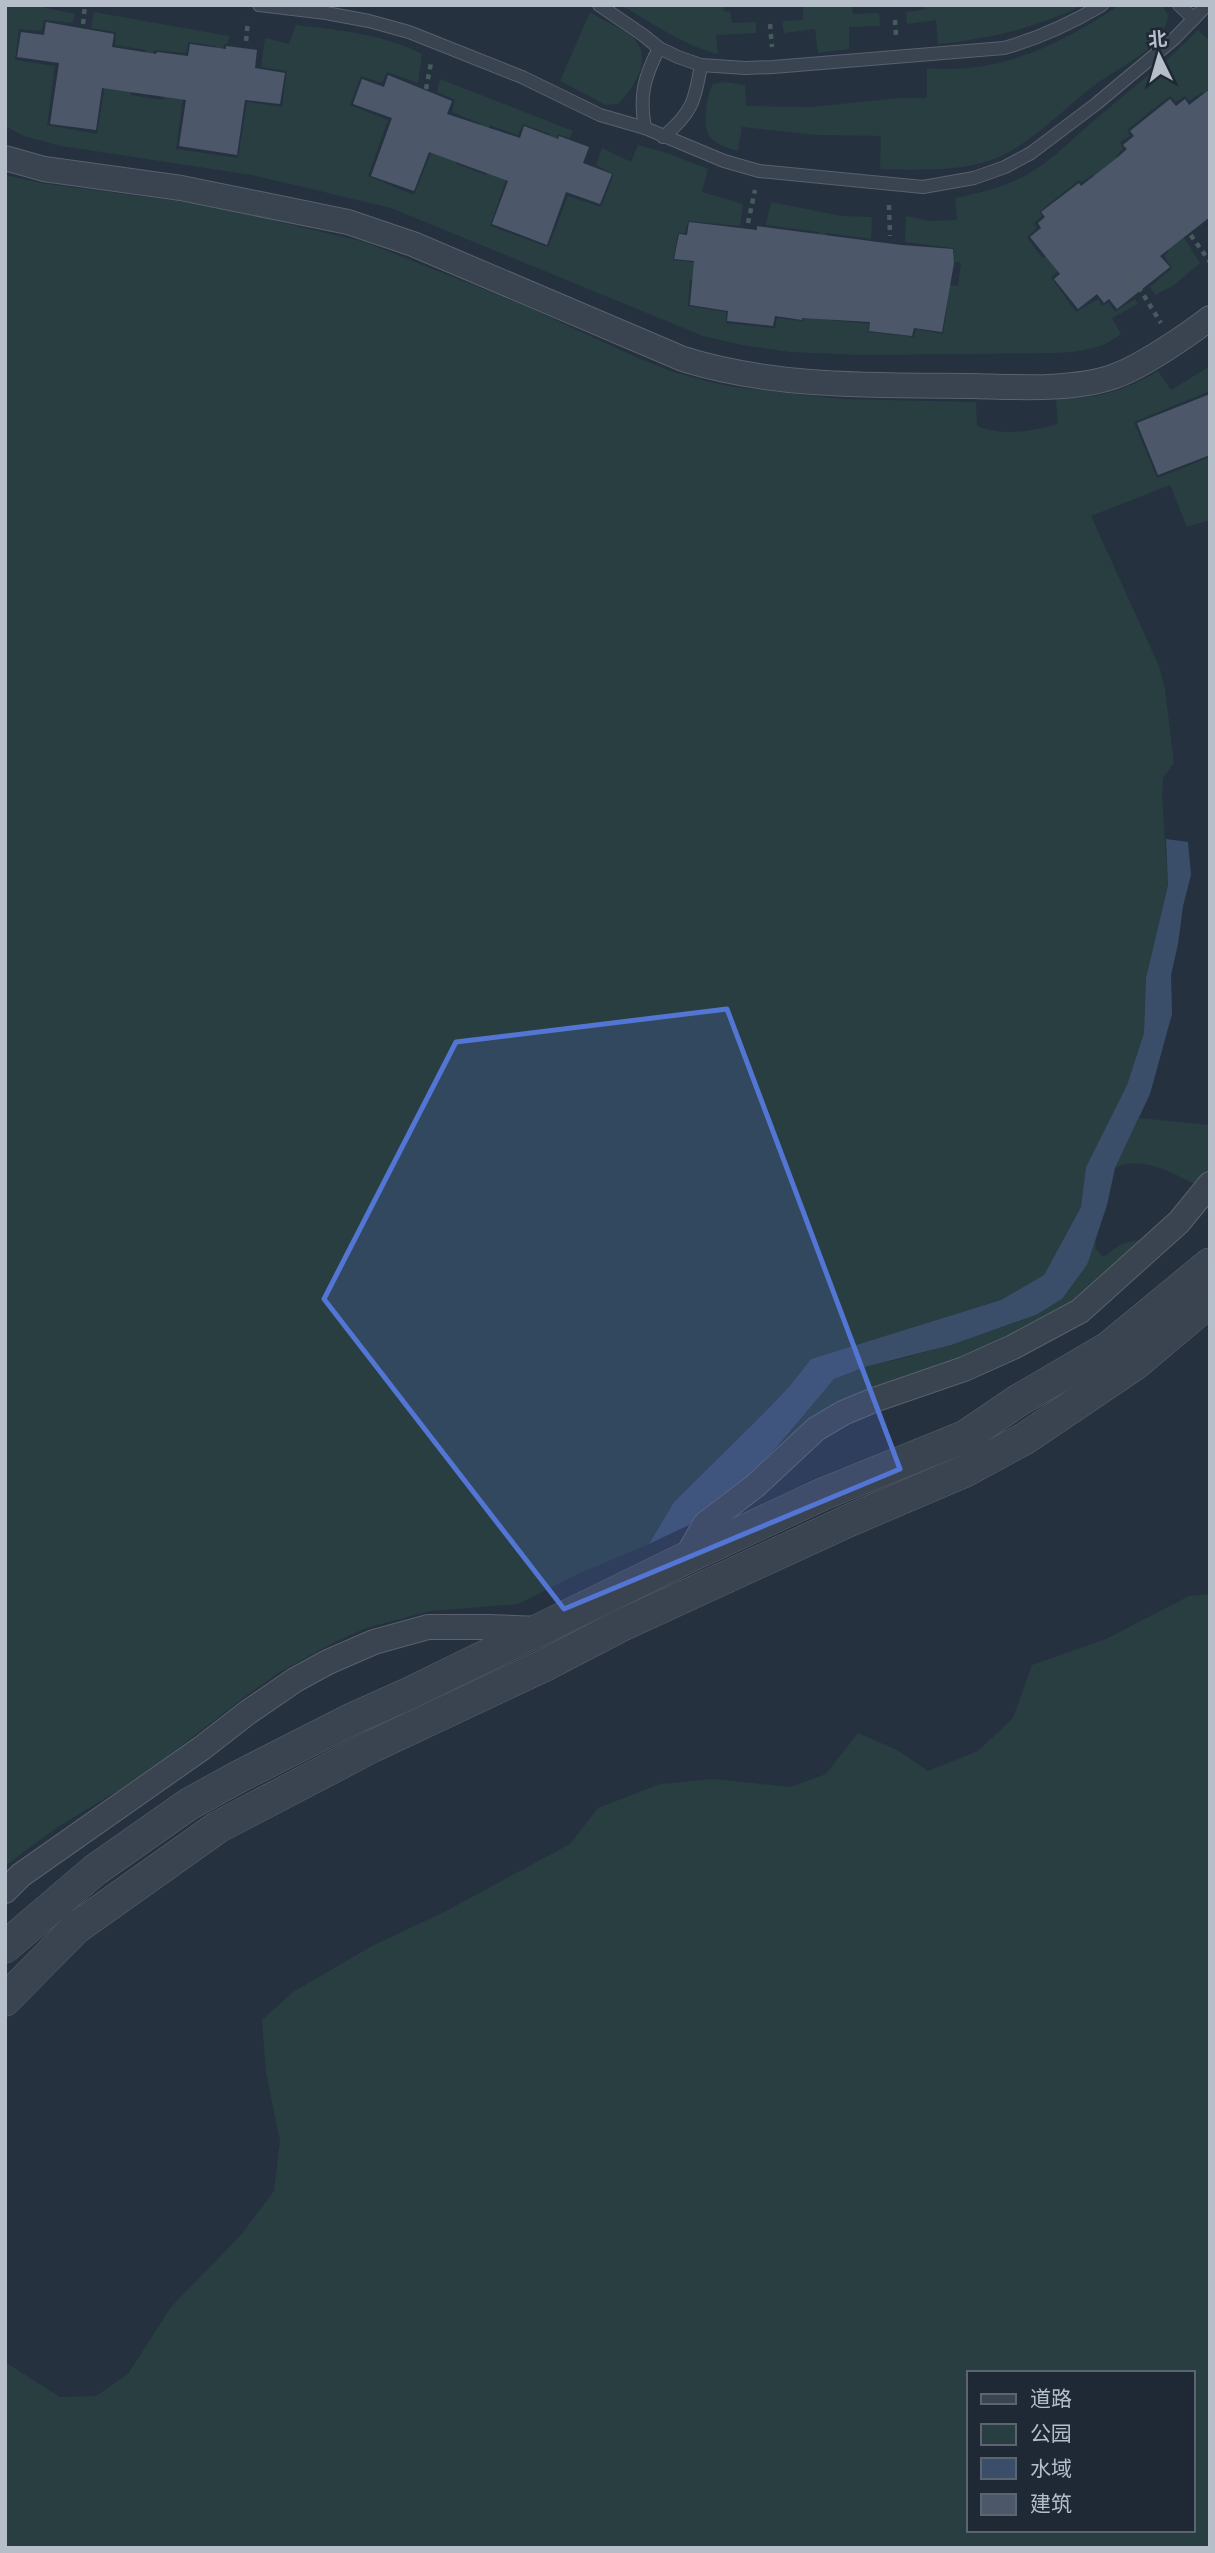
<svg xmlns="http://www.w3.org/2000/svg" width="1215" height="2553" viewBox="0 0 1215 2553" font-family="'DM Sans','Noto Sans SC',sans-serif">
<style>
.green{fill:#283e41;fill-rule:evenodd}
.water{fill:#3b4e69}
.building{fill:#4c5869}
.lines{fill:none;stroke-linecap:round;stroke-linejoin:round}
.service-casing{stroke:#58616d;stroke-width:14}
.minor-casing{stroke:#58616d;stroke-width:26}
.tertiary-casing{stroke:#58616d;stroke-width:33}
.path{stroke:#465b5e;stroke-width:4.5;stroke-dasharray:5 5;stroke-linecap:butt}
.service{stroke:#3a4350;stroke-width:12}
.minor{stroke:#3a4350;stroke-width:24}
.tertiary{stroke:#3a4350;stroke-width:32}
.marked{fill:#5375d3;fill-opacity:0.2;stroke:#5375d3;stroke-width:5;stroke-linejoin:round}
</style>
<rect width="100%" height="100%" fill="#263140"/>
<g class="green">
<path d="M 5,5 L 32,5 L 75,14 L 73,23 L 44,20 L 42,31 L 19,29 L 15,60 L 55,66 L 47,125 L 97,134 L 106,79 L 132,82 L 131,95 L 163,100 L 166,88 L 184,91 L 176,149 L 238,158 L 247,102 L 282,107 L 287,71 L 261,67 L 265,38 L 289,44 L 296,25 C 339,30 383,34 422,54 L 418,83 L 387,72 L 382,83 L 361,76 L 350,105 L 388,120 L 368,176 L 414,195 L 435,143 L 460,151 L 456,164 L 486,175 L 492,165 L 509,171 L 490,226 L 548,247 L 568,196 L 601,207 L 614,174 L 596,165 L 602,148 L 631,162 L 638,145 L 667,153 L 708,169 L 702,192 L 743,204 L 740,226 L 688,221 L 685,233 L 678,233 L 673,260 L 720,265 L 702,282 L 690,280 L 688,306 L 726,312 L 726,323 L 775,328 L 777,318 L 803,321 L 805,295 L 834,295 L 830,320 L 869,324 L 868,332 L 914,337 L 916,329 L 943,334 L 947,307 L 937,306 L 933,283 L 958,286 L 961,263 L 954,262 L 954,248 L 905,242 L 906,216 L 930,221 L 957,220 L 955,198 C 979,193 1005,187 1026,175 C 1053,160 1074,137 1097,118 C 1131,89 1167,62 1198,30 L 1210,41 L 1210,101 L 1202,92 L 1189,101 L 1185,96 L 1176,102 L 1170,96 L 1127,130 L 1130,136 L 1120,142 L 1123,149 L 1116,156 L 1136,182 L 1097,178 L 1093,175 L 1082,182 L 1079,180 L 1039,212 L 1042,216 L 1034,223 L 1037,228 L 1027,237 L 1042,258 L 1053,252 L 1064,266 L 1051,277 L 1076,312 L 1098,299 L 1102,306 L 1109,302 L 1115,312 L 1135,299 L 1138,304 L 1112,318 L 1121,334 C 1101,350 1081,351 1057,353 L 862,355 L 790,352 L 742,345 L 703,336 L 391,208 L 252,175 L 61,146 L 24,136 L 5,126 Z"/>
<path d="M 621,5 L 723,5 L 724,11 L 730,12 L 732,23 L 756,22 L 756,33 L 716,35 L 718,54 C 682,45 653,23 621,5 Z"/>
<path d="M 852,5 L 853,14 L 879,13 L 880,26 L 849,27 L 849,49 L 818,53 L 815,29 L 784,33 L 782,21 L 803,20 L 803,6 Z"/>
<path d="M 926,5 L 1083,5 C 1036,28 989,39 938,44 L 936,20 L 907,24 L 906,12 L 926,9 Z"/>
<path d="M 1119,5 L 1162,5 L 1168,16 C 1166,27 1162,35 1154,44 C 1136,61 1112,72 1092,87 C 1065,108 1029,145 997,158 C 961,172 918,170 880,169 L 881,136 L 817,135 L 742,127 L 738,151 C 714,144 703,139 706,112 C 707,101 708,94 713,84 L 725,82 L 745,85 L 746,106 L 812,107 L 899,98 L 927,98 L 927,68 C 999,75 1062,44 1119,5 Z"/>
<path d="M 94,12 L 229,36 L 228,43 L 224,45 L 222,56 L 215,55 L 216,46 L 188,42 L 186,53 L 154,50 L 152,64 L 145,62 L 146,50 L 115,45 L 116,32 L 91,28 Z"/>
<path d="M 590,12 C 601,20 629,31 636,41 C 652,61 633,89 618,104 L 606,105 L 560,81 Z"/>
<path d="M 440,79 L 573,131 L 570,138 L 558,134 L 554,145 L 547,143 L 550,134 L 523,124 L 518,135 L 490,125 L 484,138 L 477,135 L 481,124 L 452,112 L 455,100 L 437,92 Z"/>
<path d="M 5,175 L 41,183 L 207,205 L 365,242 L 523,305 L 638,358 L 670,371 L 710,382 L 734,387 L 842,399 L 976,402 L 977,426 C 1004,437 1031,431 1058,424 L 1056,399 C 1094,399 1126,391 1158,371 L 1171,390 L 1210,366 L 1210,391 L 1134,422 L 1157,478 L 1210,457 L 1210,520 L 1187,527 L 1170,485 L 1091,516 L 1159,666 L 1165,689 L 1174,763 L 1163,778 L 1162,796 L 1168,885 L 1146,978 L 1144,1033 L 1127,1085 L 1086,1167 L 1081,1207 L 1044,1275 L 1001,1300 L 811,1359 L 789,1387 L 764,1413 L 674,1502 L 649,1544 L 578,1574 L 518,1604 L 430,1611 L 366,1628 L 333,1643 L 280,1672 L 251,1692 L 168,1756 L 119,1790 L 56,1828 L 5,1866 Z"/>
<path d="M 771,202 L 841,216 L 872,217 L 871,239 L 826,233 L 823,246 L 818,245 L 819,232 L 766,225 Z"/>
<path d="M 1178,228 L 1200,263 L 1174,285 L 1155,295 L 1150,287 L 1172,268 L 1164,256 L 1169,251 L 1161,241 Z"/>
<path d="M 1139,1118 L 1210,1125 L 1210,1170 L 1194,1184 C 1172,1172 1139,1155 1115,1168 Z"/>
<path d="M 1095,1237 L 1096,1249 L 1102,1256 C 1110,1255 1110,1251 1117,1247 C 1124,1242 1133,1241 1141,1240 L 1085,1295 L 750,1475 L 776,1448 L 834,1379 L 865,1367 L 912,1356 L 997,1329 L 1036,1315 L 1062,1299 L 1087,1265 Z"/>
<path d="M 1210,1594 L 1210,2548 L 5,2548 L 5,2362 L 60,2397 L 96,2396 L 128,2374 L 171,2307 L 241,2235 L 274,2191 L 280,2141 L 266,2072 L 262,2020 L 293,1992 L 372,1946 L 444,1912 L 570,1844 L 598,1808 L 660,1784 L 713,1779 L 791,1787 L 826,1774 L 858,1733 L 897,1750 L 928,1771 L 978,1751 L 1013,1718 L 1032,1665 L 1106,1639 L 1189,1596 ZM 968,2373 L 1192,2373 L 1192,2530 L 968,2530 Z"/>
</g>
<path class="water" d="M 1166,839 L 1188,842 L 1191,875 L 1183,906 L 1178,944 L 1171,975 L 1172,1014 L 1150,1094 L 1115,1168 L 1107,1205 L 1087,1265 L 1062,1299 L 1036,1315 L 951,1345 L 865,1367 L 834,1379 L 776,1448 L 750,1475 L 695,1517 L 689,1525 L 649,1544 L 674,1502 L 764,1413 L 789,1387 L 811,1359 L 1001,1300 L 1044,1275 L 1081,1207 L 1086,1167 L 1127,1085 L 1144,1033 L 1146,978 L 1168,885 Z"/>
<g class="building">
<path d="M 46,22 L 114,34 L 112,47 L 156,54 L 157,52 L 188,56 L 190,44 L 226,49 L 226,46 L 257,50 L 255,68 L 285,73 L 280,104 L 245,100 L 237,155 L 179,146 L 186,100 L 102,88 L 96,130 L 50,124 L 59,63 L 17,57 L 21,32 L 44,35 Z"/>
<path d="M 388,75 L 452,101 L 447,114 L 520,138 L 524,126 L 558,139 L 559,136 L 589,147 L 583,163 L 612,174 L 600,204 L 566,192 L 547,245 L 492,224 L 508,181 L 429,152 L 414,191 L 371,176 L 392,118 L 353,104 L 362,79 L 384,87 Z"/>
<path d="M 1210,89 L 1210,217 L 1160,256 L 1170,267 L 1117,309 L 1109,299 L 1104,303 L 1097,294 L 1078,309 L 1054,279 L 1060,274 L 1030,237 L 1041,228 L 1038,223 L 1045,217 L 1041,212 L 1079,183 L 1081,186 L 1118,157 L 1127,149 L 1123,145 L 1134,136 L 1130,131 L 1170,99 L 1176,106 L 1185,99 L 1189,105 Z"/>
<path d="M 689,222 L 757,230 L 757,226 L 901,245 L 953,249 L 954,263 L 942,332 L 914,328 L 912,336 L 869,331 L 870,322 L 802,318 L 802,320 L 775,316 L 773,326 L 727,321 L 728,311 L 690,305 L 694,261 L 674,259 L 679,234 L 687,235 Z"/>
<path d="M 1210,394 L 1210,455 L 1158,475 L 1137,423 Z"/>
</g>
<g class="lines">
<g class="service-casing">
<g id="service">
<path d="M 259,5 L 326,13 L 369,21 L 409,32 L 522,77 L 600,115 L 645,128 L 724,161 L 759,171 L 923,187 L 974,178 L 1005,167 L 1031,153 L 1096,104 L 1174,39 L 1207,5"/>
<path d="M 599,5 L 643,35 L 659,48 L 678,57 L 701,65 L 745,68 L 773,67 L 1004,48 C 1040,38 1070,24 1102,5"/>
<path d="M 1179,5 L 1194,19"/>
<path d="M 645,128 C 639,95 644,78 659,48"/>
<path d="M 663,137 C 692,113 695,101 701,65"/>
</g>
</g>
<g class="minor-casing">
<g id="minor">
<path d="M 5,158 L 44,169 L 181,188 L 348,222 L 413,244 L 683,359 C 775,388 876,385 973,386 C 1016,387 1074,391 1115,376 C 1141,367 1188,335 1210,318"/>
<path d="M 686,1558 L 705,1524 L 755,1486 L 816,1429 L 843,1413 L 874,1400 L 964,1369 L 1013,1347 L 1080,1311 L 1179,1222 L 1210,1184"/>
<path d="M 5,1891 L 21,1875 L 202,1748 L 247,1713 L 295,1680 L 328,1662 L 374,1642 L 428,1627 L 488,1627 L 542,1629"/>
</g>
</g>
<g class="tertiary-casing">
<g id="tertiary">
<path d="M 5,1947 L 95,1870 L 189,1804 L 238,1777 L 352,1719 L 410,1693 L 686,1558 L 823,1494 L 966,1436 L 1019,1400 L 1108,1348 L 1210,1264"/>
<path d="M 5,2000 L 76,1928 L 218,1827 L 373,1746 L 543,1666 L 620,1626 L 848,1521 L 965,1471 L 1024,1439 L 1135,1364 L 1210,1301"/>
</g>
</g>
<g class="path">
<path d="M 895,20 L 896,36"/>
<path d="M 770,24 L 772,47"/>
<path d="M 82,34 L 85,5"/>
<path d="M 246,41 L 248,21"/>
<path d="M 426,89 L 431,63"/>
<path d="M 889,205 L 890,236"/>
<path d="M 748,223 L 755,190"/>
<path d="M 1185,227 L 1210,262"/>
<path d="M 1128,270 L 1161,323"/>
</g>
<use href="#service" class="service"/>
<use href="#minor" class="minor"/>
<use href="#tertiary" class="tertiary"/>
</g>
<path class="marked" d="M 727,1009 L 900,1469 L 564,1609 L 324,1299 L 456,1042 Z"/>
<rect width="1215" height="2553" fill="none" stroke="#b6beca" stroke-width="14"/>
<rect x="967" y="2371" width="228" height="161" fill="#1f2835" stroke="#5b6471" stroke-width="2"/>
<rect x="981" y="2394" width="35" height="10" fill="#3a4350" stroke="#5b6471" stroke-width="2"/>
<text x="1030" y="2406" font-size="21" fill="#b6beca">道路</text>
<rect x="981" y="2424" width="35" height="21" fill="#283e41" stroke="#5b6471" stroke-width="2"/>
<text x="1030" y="2441" font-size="21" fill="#b6beca">公园</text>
<rect x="981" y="2458" width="35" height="21" fill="#3b4e69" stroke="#5b6471" stroke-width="2"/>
<text x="1030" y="2476" font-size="21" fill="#b6beca">水域</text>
<rect x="981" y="2494" width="35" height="21" fill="#4c5869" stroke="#5b6471" stroke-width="2"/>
<text x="1030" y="2511" font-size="21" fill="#b6beca">建筑</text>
<g transform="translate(1159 56) rotate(355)" stroke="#1f2835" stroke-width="5" paint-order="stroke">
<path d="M0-5L12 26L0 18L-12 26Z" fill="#b6beca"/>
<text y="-10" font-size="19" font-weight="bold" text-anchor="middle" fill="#b6beca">北</text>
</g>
</svg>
